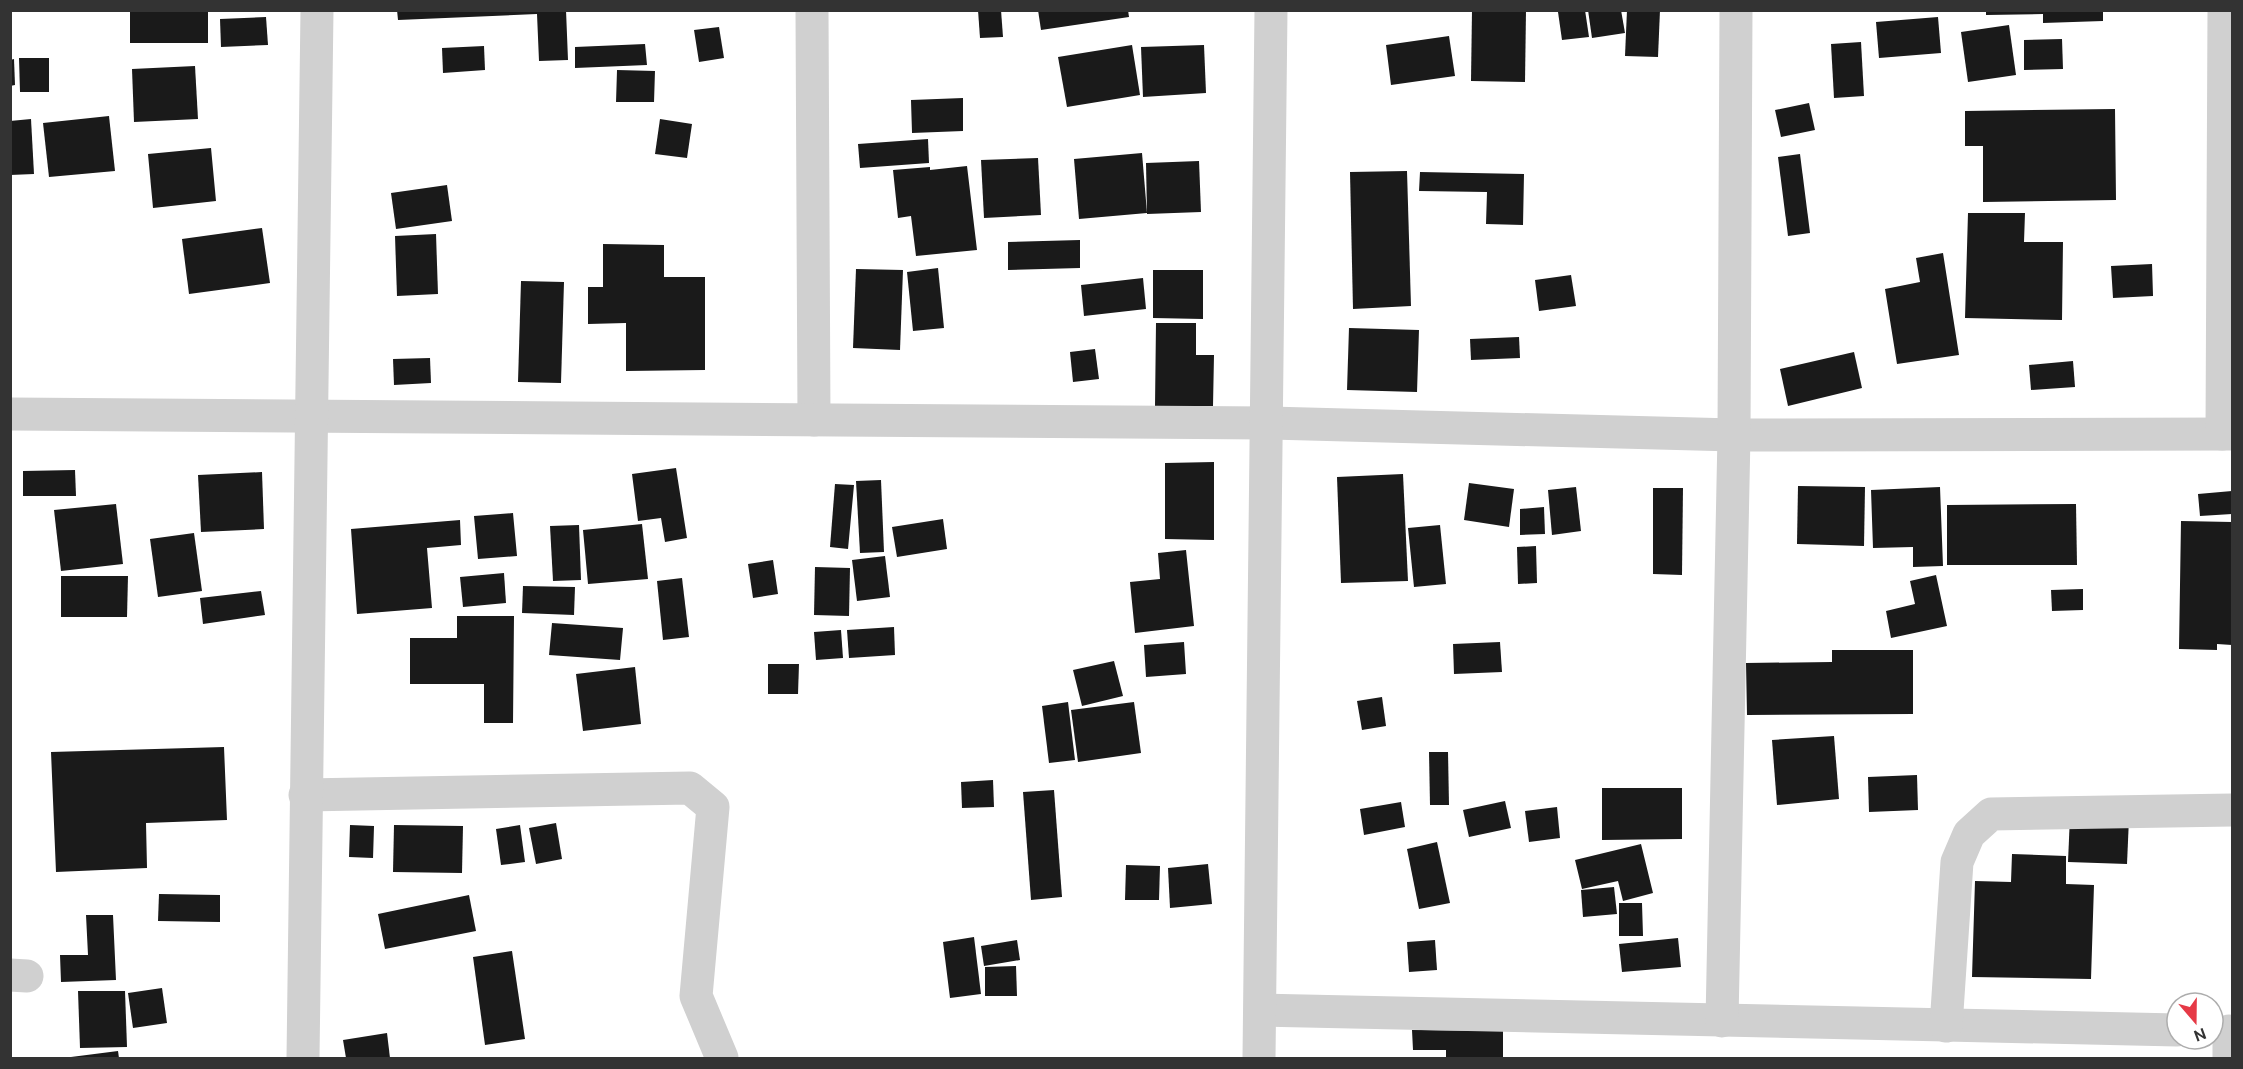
<svg xmlns="http://www.w3.org/2000/svg" width="2243" height="1069" viewBox="0 0 2243 1069" font-family="Ubuntu,sans-serif">
<style>
.building{fill:#1a1a1a}
.lines{fill:none;stroke-linecap:round;stroke-linejoin:round}
.minor{stroke:#d0d0d0;stroke-width:33}
</style>
<rect width="100%" height="100%" fill="#fff"/>
<g class="building">
<rect x="130" y="10" width="78" height="33"/>
<path d="M 397,10 L 566,10 L 568,60 L 539,61 L 537,14 L 398,20 Z"/>
<path d="M 978,10 L 1001,10 L 1003,37 L 980,38 Z"/>
<path d="M 1038,10 L 1128,10 L 1129,17 L 1041,30 Z"/>
<path d="M 1472,10 L 1526,10 L 1525,82 L 1471,81 Z"/>
<path d="M 1585,10 L 1589,37 L 1562,40 L 1558,12 Z"/>
<path d="M 1588,10 L 1621,10 L 1625,33 L 1592,38 Z"/>
<path d="M 1627,10 L 1660,10 L 1658,57 L 1625,56 Z"/>
<path d="M 1986,10 L 2103,10 L 2103,21 L 2043,23 L 2043,14 L 1986,15 Z"/>
<path d="M 266,17 L 268,45 L 221,47 L 220,19 Z"/>
<path d="M 1938,17 L 1941,53 L 1879,58 L 1876,22 Z"/>
<path d="M 2009,25 L 2016,75 L 1968,82 L 1961,32 Z"/>
<path d="M 719,27 L 724,58 L 699,62 L 694,30 Z"/>
<path d="M 1449,36 L 1455,76 L 1391,85 L 1386,45 Z"/>
<path d="M 2062,39 L 2063,69 L 2024,70 L 2024,40 Z"/>
<path d="M 1861,42 L 1864,96 L 1834,98 L 1831,44 Z"/>
<path d="M 645,44 L 647,65 L 575,68 L 575,47 Z"/>
<path d="M 1132,45 L 1140,95 L 1067,107 L 1058,57 Z"/>
<path d="M 1204,45 L 1206,93 L 1143,97 L 1141,47 Z"/>
<path d="M 484,46 L 485,70 L 443,73 L 442,48 Z"/>
<path d="M 19,58 L 49,58 L 49,92 L 20,92 Z"/>
<path d="M 14,59 L 15,85 L 10,86 L 10,60 Z"/>
<path d="M 195,66 L 198,119 L 134,122 L 132,69 Z"/>
<path d="M 617,70 L 655,71 L 654,102 L 616,102 Z"/>
<path d="M 963,98 L 963,131 L 912,133 L 911,100 Z"/>
<path d="M 1809,103 L 1815,130 L 1781,137 L 1775,110 Z"/>
<path d="M 2115,109 L 2116,200 L 1983,202 L 1983,146 L 1965,146 L 1965,111 Z"/>
<path d="M 109,116 L 115,171 L 49,177 L 43,123 Z"/>
<path d="M 31,119 L 34,174 L 10,175 L 10,121 Z"/>
<path d="M 660,119 L 692,124 L 687,158 L 655,154 Z"/>
<path d="M 928,139 L 929,163 L 860,168 L 858,144 Z"/>
<path d="M 211,148 L 216,201 L 153,208 L 148,154 Z"/>
<path d="M 1142,153 L 1147,213 L 1079,219 L 1074,159 Z"/>
<path d="M 1800,154 L 1810,233 L 1788,236 L 1778,157 Z"/>
<path d="M 1038,158 L 1041,215 L 984,218 L 981,160 Z"/>
<path d="M 1199,161 L 1201,212 L 1147,214 L 1146,163 Z"/>
<path d="M 967,166 L 977,250 L 916,256 L 911,216 L 898,218 L 893,170 L 930,167 L 930,170 Z"/>
<path d="M 1407,171 L 1411,306 L 1353,309 L 1350,172 Z"/>
<path d="M 1420,172 L 1524,174 L 1523,225 L 1486,224 L 1487,192 L 1419,191 Z"/>
<path d="M 447,185 L 452,221 L 396,229 L 391,193 Z"/>
<path d="M 1968,213 L 2025,213 L 2024,242 L 2063,242 L 2062,320 L 1965,318 Z"/>
<path d="M 262,228 L 270,283 L 189,294 L 182,239 Z"/>
<path d="M 436,234 L 438,294 L 397,296 L 395,236 Z"/>
<path d="M 1080,240 L 1080,268 L 1008,270 L 1008,242 Z"/>
<path d="M 603,244 L 664,245 L 664,277 L 705,277 L 705,370 L 626,371 L 626,323 L 588,324 L 588,287 L 603,287 Z"/>
<path d="M 1943,253 L 1959,355 L 1897,364 L 1885,289 L 1920,282 L 1916,258 Z"/>
<path d="M 2152,264 L 2153,296 L 2113,298 L 2111,266 Z"/>
<path d="M 938,268 L 944,328 L 913,331 L 907,272 Z"/>
<path d="M 856,269 L 903,270 L 900,350 L 853,348 Z"/>
<path d="M 1153,270 L 1203,270 L 1203,319 L 1153,318 Z"/>
<path d="M 1571,275 L 1576,306 L 1539,311 L 1535,280 Z"/>
<path d="M 1143,278 L 1146,309 L 1084,316 L 1081,285 Z"/>
<path d="M 521,281 L 564,282 L 561,383 L 518,382 Z"/>
<path d="M 1156,323 L 1196,323 L 1196,355 L 1214,355 L 1213,406 L 1155,406 Z"/>
<path d="M 1349,328 L 1419,330 L 1417,392 L 1347,390 Z"/>
<path d="M 1519,337 L 1520,358 L 1471,360 L 1470,339 Z"/>
<path d="M 1095,349 L 1099,379 L 1073,382 L 1070,352 Z"/>
<path d="M 1854,352 L 1862,388 L 1788,406 L 1780,369 Z"/>
<path d="M 430,358 L 431,383 L 394,385 L 393,359 Z"/>
<path d="M 2073,361 L 2075,387 L 2031,390 L 2029,365 Z"/>
<path d="M 1214,462 L 1214,540 L 1165,539 L 1165,463 Z"/>
<path d="M 676,468 L 687,538 L 665,542 L 661,518 L 638,521 L 632,474 Z"/>
<path d="M 75,470 L 76,496 L 23,496 L 23,471 Z"/>
<path d="M 262,472 L 264,529 L 201,532 L 198,475 Z"/>
<path d="M 1403,474 L 1408,581 L 1341,583 L 1337,477 Z"/>
<path d="M 881,480 L 884,552 L 860,553 L 856,481 Z"/>
<path d="M 1469,483 L 1514,489 L 1509,527 L 1464,520 Z"/>
<path d="M 835,484 L 854,485 L 848,549 L 830,547 Z"/>
<path d="M 1798,486 L 1865,487 L 1864,546 L 1797,544 Z"/>
<path d="M 1576,487 L 1581,531 L 1552,535 L 1548,490 Z"/>
<path d="M 1940,487 L 1943,566 L 1913,567 L 1913,547 L 1873,548 L 1871,490 Z"/>
<path d="M 1653,488 L 1683,488 L 1682,575 L 1653,574 Z"/>
<path d="M 2232,491 L 2232,514 L 2200,516 L 2198,494 Z"/>
<path d="M 116,504 L 123,564 L 61,571 L 54,510 Z"/>
<path d="M 2076,504 L 2077,565 L 1947,565 L 1947,505 Z"/>
<path d="M 1544,507 L 1545,534 L 1520,535 L 1520,509 Z"/>
<path d="M 513,513 L 517,556 L 478,559 L 474,516 Z"/>
<path d="M 943,519 L 947,549 L 897,557 L 892,527 Z"/>
<path d="M 460,520 L 461,545 L 427,548 L 432,608 L 357,614 L 351,529 Z"/>
<path d="M 2181,521 L 2232,522 L 2232,645 L 2217,644 L 2217,650 L 2179,649 Z"/>
<path d="M 642,524 L 648,579 L 588,584 L 583,530 Z"/>
<path d="M 579,525 L 581,580 L 553,581 L 550,526 Z"/>
<path d="M 1440,525 L 1446,584 L 1414,587 L 1408,528 Z"/>
<path d="M 194,533 L 202,591 L 158,597 L 150,539 Z"/>
<path d="M 1536,546 L 1537,583 L 1518,584 L 1517,547 Z"/>
<path d="M 1186,550 L 1194,626 L 1135,633 L 1130,582 L 1160,579 L 1158,553 Z"/>
<path d="M 885,556 L 890,597 L 857,601 L 852,560 Z"/>
<path d="M 773,560 L 778,594 L 753,598 L 748,564 Z"/>
<path d="M 815,567 L 850,568 L 849,616 L 814,615 Z"/>
<path d="M 504,573 L 506,603 L 463,607 L 460,577 Z"/>
<path d="M 1936,575 L 1947,626 L 1891,638 L 1886,611 L 1915,604 L 1910,581 Z"/>
<path d="M 61,576 L 128,576 L 127,617 L 61,617 Z"/>
<path d="M 682,578 L 689,637 L 663,640 L 657,581 Z"/>
<path d="M 523,586 L 575,587 L 574,615 L 522,613 Z"/>
<path d="M 2083,589 L 2083,610 L 2052,611 L 2051,590 Z"/>
<path d="M 261,591 L 265,615 L 203,624 L 200,598 Z"/>
<path d="M 457,616 L 514,616 L 513,723 L 484,723 L 484,684 L 410,684 L 410,638 L 457,638 Z"/>
<path d="M 552,623 L 623,628 L 620,660 L 549,655 Z"/>
<path d="M 894,627 L 895,655 L 849,658 L 847,630 Z"/>
<path d="M 841,630 L 843,658 L 816,660 L 814,632 Z"/>
<path d="M 1184,642 L 1186,674 L 1146,677 L 1144,645 Z"/>
<path d="M 1500,642 L 1502,672 L 1454,674 L 1453,644 Z"/>
<path d="M 1832,650 L 1913,650 L 1913,714 L 1747,715 L 1746,663 L 1832,662 Z"/>
<path d="M 1114,661 L 1123,696 L 1082,706 L 1073,670 Z"/>
<path d="M 768,664 L 799,664 L 798,694 L 768,694 Z"/>
<path d="M 635,667 L 641,724 L 583,731 L 576,674 Z"/>
<path d="M 1382,697 L 1386,726 L 1362,730 L 1357,701 Z"/>
<path d="M 1068,702 L 1075,760 L 1049,763 L 1042,706 Z"/>
<path d="M 1134,702 L 1141,753 L 1078,762 L 1071,710 Z"/>
<path d="M 1834,736 L 1839,799 L 1777,805 L 1772,740 Z"/>
<path d="M 224,747 L 227,820 L 146,823 L 147,868 L 56,872 L 51,752 Z"/>
<path d="M 1429,752 L 1448,752 L 1449,805 L 1430,805 Z"/>
<path d="M 1917,775 L 1918,810 L 1869,812 L 1868,777 Z"/>
<path d="M 993,780 L 994,807 L 962,808 L 961,782 Z"/>
<path d="M 1602,788 L 1682,788 L 1682,839 L 1602,840 Z"/>
<path d="M 1054,790 L 1062,897 L 1031,900 L 1023,792 Z"/>
<path d="M 1505,801 L 1511,828 L 1469,837 L 1463,810 Z"/>
<path d="M 1401,802 L 1405,827 L 1364,835 L 1360,809 Z"/>
<path d="M 1557,807 L 1560,838 L 1529,842 L 1525,811 Z"/>
<path d="M 2070,816 L 2129,818 L 2127,864 L 2068,862 Z"/>
<path d="M 556,823 L 562,859 L 536,864 L 529,828 Z"/>
<path d="M 350,825 L 374,826 L 373,858 L 349,857 Z"/>
<path d="M 394,825 L 463,826 L 462,873 L 393,872 Z"/>
<path d="M 520,825 L 525,862 L 501,865 L 496,829 Z"/>
<path d="M 1437,842 L 1450,903 L 1419,909 L 1407,849 Z"/>
<path d="M 1641,844 L 1653,893 L 1623,901 L 1618,881 L 1582,889 L 1575,860 Z"/>
<path d="M 2012,854 L 2066,856 L 2066,884 L 2094,885 L 2091,979 L 1972,977 L 1975,881 L 2011,882 Z"/>
<path d="M 1208,864 L 1212,904 L 1170,908 L 1168,868 Z"/>
<path d="M 1126,865 L 1160,866 L 1159,900 L 1125,900 Z"/>
<path d="M 1614,887 L 1617,914 L 1583,917 L 1581,890 Z"/>
<path d="M 159,894 L 220,895 L 220,922 L 158,921 Z"/>
<path d="M 469,895 L 476,931 L 385,949 L 378,914 Z"/>
<path d="M 1619,903 L 1642,903 L 1643,936 L 1619,936 Z"/>
<path d="M 86,915 L 113,915 L 116,980 L 61,982 L 60,955 L 88,955 Z"/>
<path d="M 974,937 L 981,994 L 950,998 L 943,942 Z"/>
<path d="M 1678,938 L 1681,967 L 1622,972 L 1619,944 Z"/>
<path d="M 1017,940 L 1020,960 L 984,966 L 981,946 Z"/>
<path d="M 1435,940 L 1437,970 L 1409,972 L 1407,942 Z"/>
<path d="M 512,951 L 525,1039 L 485,1045 L 473,957 Z"/>
<path d="M 1016,966 L 1017,996 L 985,996 L 985,967 Z"/>
<path d="M 162,988 L 167,1023 L 133,1028 L 128,993 Z"/>
<path d="M 78,991 L 125,991 L 127,1047 L 80,1048 Z"/>
<path d="M 1412,1030 L 1503,1031 L 1503,1058 L 1446,1058 L 1446,1050 L 1413,1050 Z"/>
<path d="M 387,1033 L 390,1058 L 346,1058 L 343,1040 Z"/>
<path d="M 118,1051 L 119,1058 L 71,1058 L 71,1057 Z"/>
</g>
<g class="lines">
<g class="minor">
<path d="M 812,10 L 814,420"/>
<path d="M 10,414 L 1267,423 L 1734,435 L 2232,434"/>
<path d="M 2222,434 L 2224,10"/>
<path d="M 305,795 L 690,788 L 713,807 L 696,996 L 722,1058"/>
<path d="M 10,975 L 27,976"/>
<path d="M 1262,1010 L 2177,1030"/>
<path d="M 1722,1021 L 1734,435 L 1736,10"/>
<path d="M 1946,1026 L 1957,862 L 1969,834 L 1991,814 L 2232,810"/>
<path d="M 303,1058 L 317,10"/>
<path d="M 1259,1058 L 1271,10"/>
<path d="M 2229,1058 L 2229,1031"/>
</g>
</g>
<rect width="2243" height="1069" fill="none" stroke="#333333" stroke-width="24"/>
<g transform="translate(2195 1021) rotate(160)"><circle r="28" fill="#ffffff" stroke="#adadad" stroke-width="1.5"/>
<path d="M0-4.5L10 22L0 15L-10 22Z" fill="#e63946"/>
<text y="-9" font-size="16" font-weight="bold" text-anchor="middle" fill="#333333">N</text>
</g>
</svg>
